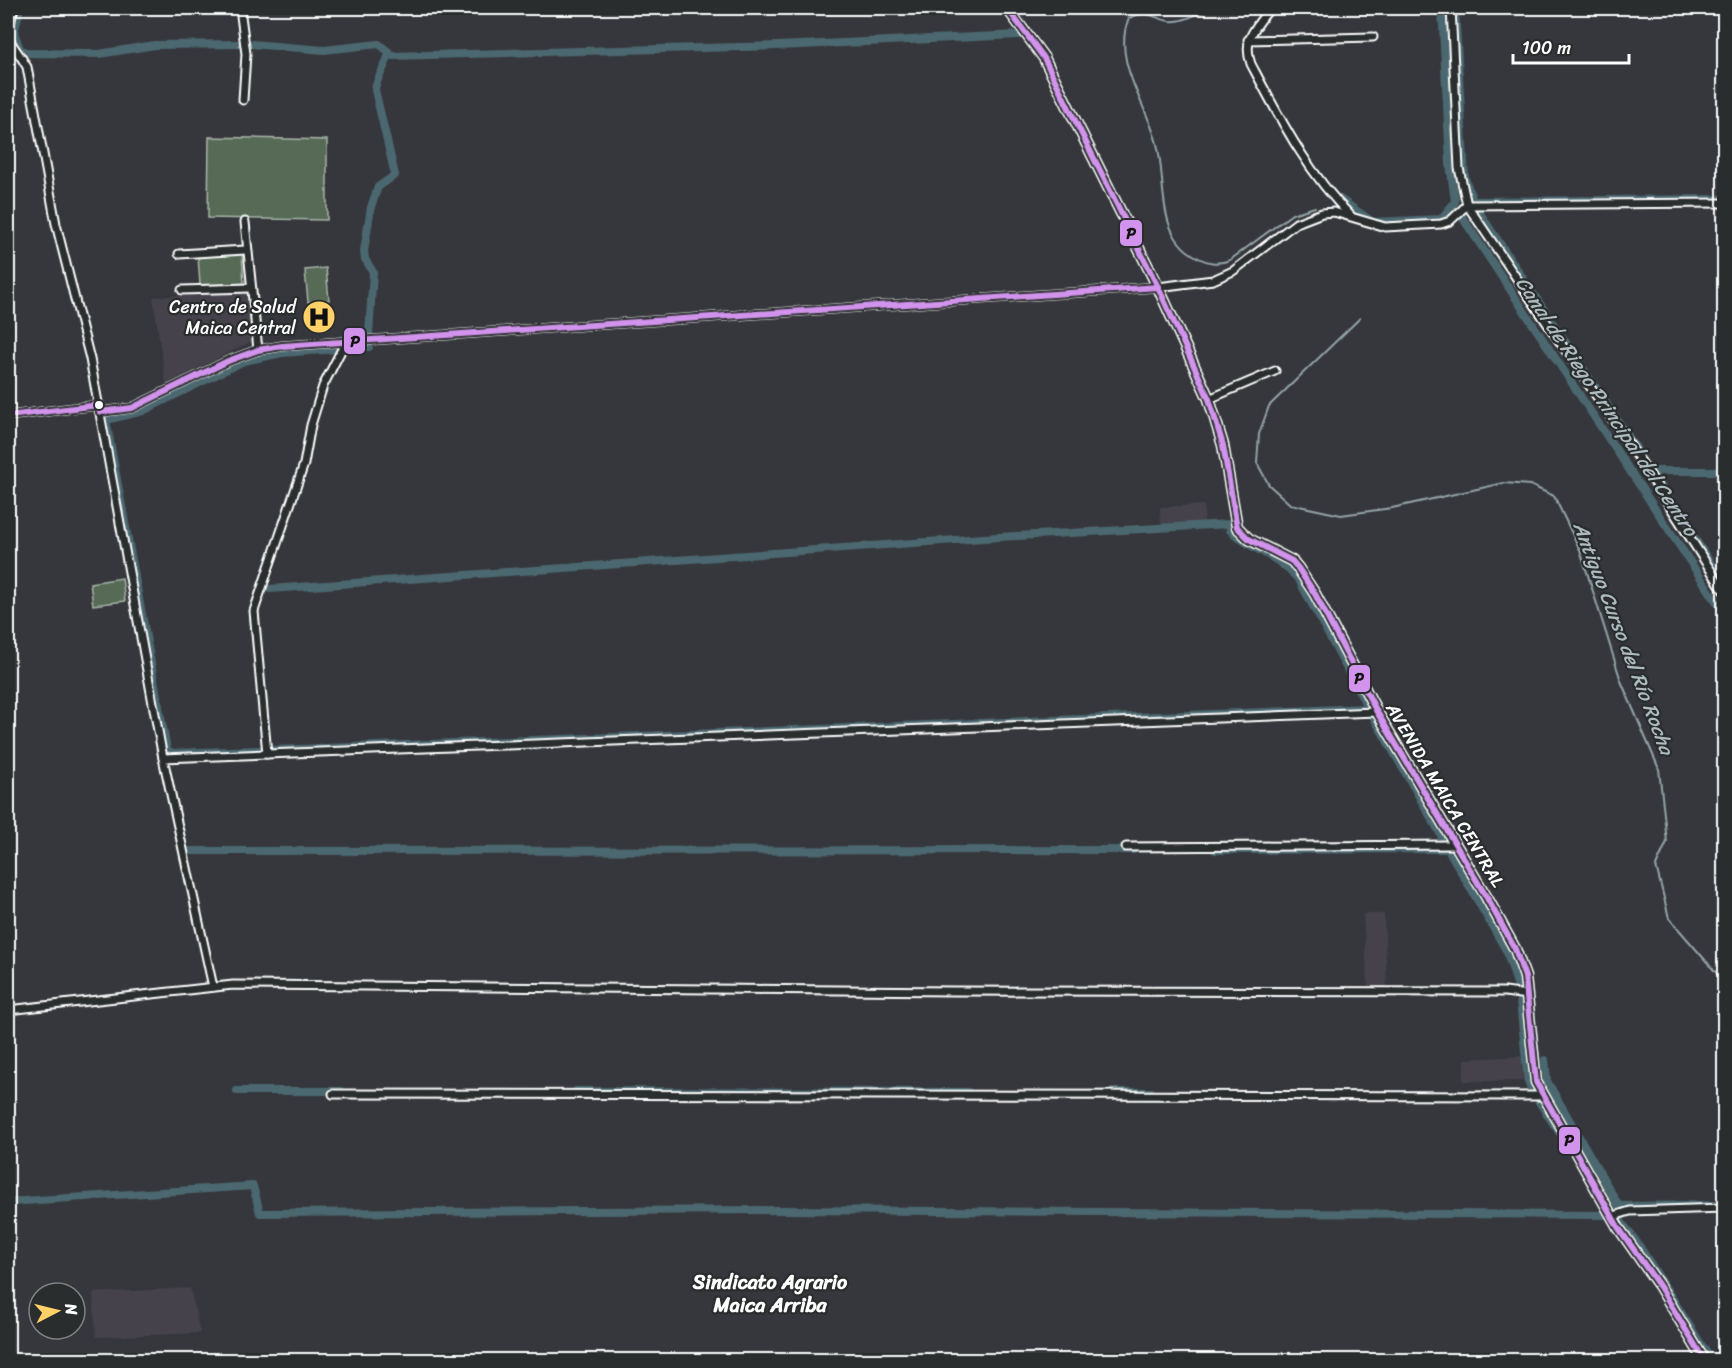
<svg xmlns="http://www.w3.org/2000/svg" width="1732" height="1368" viewBox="0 0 1732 1368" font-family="Sriracha,sans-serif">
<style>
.built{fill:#44434c}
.green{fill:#566b56;stroke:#aab5aa;stroke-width:1.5}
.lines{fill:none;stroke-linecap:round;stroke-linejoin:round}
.stream{stroke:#93a4a9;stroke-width:2}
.canal{stroke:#4b686f;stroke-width:8}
.minor-casing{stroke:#fff;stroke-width:11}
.tertiary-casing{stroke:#fff;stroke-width:13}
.minor{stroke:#2a2d2e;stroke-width:7}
.tertiary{stroke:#2a2d2e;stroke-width:8}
.bus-1-casing{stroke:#2a2d2e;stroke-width:10}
.bus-1{stroke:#d193ec;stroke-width:6}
.bus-dot{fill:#fff;stroke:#2a2d2e;stroke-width:2}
.labels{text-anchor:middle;stroke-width:4.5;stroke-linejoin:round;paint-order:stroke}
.poi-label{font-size:18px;fill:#fff;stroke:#2a2d2e;text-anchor:end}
.street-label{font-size:18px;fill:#fff;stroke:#2a2d2e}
.water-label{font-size:20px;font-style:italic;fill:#aebbbe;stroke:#2a2d2e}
.neighbourhood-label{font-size:20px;font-weight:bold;fill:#fff;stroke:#2a2d2e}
.line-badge{stroke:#2a2d2e;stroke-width:2}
.pale-badge-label{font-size:16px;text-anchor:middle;font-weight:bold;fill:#111}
</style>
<rect width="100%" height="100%" fill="#36373c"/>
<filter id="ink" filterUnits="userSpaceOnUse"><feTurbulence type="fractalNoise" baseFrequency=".0167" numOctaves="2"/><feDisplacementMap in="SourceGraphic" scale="12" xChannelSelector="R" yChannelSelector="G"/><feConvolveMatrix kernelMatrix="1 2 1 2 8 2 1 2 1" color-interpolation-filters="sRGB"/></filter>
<g filter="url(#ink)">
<g class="built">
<path d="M 247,292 L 254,340 L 166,384 L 153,297 Z"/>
<path d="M 1204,505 L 1204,522 L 1161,526 L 1160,507 Z"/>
<path d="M 1363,914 L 1384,914 L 1387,987 L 1368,988 Z"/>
<path d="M 1526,1056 L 1528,1081 L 1463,1081 L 1465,1059 Z"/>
<path d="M 190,1288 L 200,1333 L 96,1337 L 93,1293 Z"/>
</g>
<g class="green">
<path d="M 209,137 L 327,140 L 327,220 L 208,218 Z"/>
<path d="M 242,254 L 244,284 L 200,285 L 198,256 Z"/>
<path d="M 326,268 L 329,300 L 308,302 L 305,270 Z"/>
<path d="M 122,578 L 125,601 L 93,605 L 90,583 Z"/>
</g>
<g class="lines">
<g class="stream">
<path d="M 1210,8 C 1198,13 1183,23 1169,21 C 1151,18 1150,9 1129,18 C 1111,60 1147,104 1157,144 C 1167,182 1155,233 1195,256 C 1207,263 1217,265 1230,260 L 1292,214 L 1315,207"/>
<path d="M 1360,318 L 1269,406 L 1259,434 L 1257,463 L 1269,485 L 1290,504 L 1341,515 L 1392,508 L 1504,483 L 1530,485 L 1554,496 L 1580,550 L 1621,681 L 1659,769 L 1667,842 L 1656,866 L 1669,918 L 1719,976 L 1724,988"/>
</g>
<g class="canal">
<path d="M 20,8 L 14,33 L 20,49 L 27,53 L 99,54 L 155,45 L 241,44"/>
<path d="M 1455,8 L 1465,178 L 1473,201"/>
<path d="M 251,44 L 324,50 L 379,44 L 389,52 C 387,67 377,75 375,90 L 395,175 L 378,187 L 371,207 L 364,251 L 365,259 L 373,272 L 369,334"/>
<path d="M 389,56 L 778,46 L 1019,35"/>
<path d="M 1340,199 L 1373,222 L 1441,219 L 1455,202 L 1450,164 L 1442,8"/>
<path d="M 1473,201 L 1724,199"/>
<path d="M 1479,212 L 1636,448"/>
<path d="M 1462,217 L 1724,613"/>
<path d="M 350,348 L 369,347"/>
<path d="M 1651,471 L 1724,471"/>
<path d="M 1653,474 L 1724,584"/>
<path d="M 270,589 L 998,537 L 1229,524"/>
<path d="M 1374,718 L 1444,840"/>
<path d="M 260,750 L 173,753 L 167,750 L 106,420 L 143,411 L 244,361 L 282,353 L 337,349"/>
<path d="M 273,750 L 1368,708 L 1299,580 C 1278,555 1252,551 1230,530"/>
<path d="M 1448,849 L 1507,952 L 1518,987"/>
<path d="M 1215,850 L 1449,849"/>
<path d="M 187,851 L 1133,850"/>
<path d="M 1520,1001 L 1528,1081 L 1532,1091"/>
<path d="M 1545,1060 L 1547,1081 L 1619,1206 L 1724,1205"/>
<path d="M 237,1091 L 341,1091"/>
<path d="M 576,1091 L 968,1092"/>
<path d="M 1113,1092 L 1151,1092"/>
<path d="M 1539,1102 L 1565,1141"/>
<path d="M 8,1202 L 253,1186 L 260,1213 L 778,1210 L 1606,1215"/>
<path d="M 1620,1220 L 1638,1244 L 1711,1360"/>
</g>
<g class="minor-casing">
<g id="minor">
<path d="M 14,8 C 3,46 10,37 27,67 L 56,224 L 90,359 L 163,758 L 213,987"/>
<path d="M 240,8 L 246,54 L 243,100"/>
<path d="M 1270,8 C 1256,27 1242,39 1251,64 C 1279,117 1308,174 1351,216"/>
<path d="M 1451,8 L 1459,168 L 1467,205 L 1648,472 L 1724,591"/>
<path d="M 1248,40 L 1373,37"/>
<path d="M 245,222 L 258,350"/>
<path d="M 179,254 L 245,250"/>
<path d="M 182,290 L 250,288"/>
<path d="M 1209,399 L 1275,371"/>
<path d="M 100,412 L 132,408 L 228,361 L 258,350 L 282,346 L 1158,287 L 1213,280 L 1233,271 L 1296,223 L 1322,213 L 1334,212 L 1385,227 L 1441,224 L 1450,221 L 1467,205 L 1724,203"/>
<path d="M 8,416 L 99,405"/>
<path d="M 267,754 L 254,611 L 304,464 L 311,425 L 323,386 L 346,341"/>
<path d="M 163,758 L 1377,712"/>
<path d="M 1126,847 L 1455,845"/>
<path d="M 8,1010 L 233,985 L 954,991 L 1505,992 L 1527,995"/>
<path d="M 333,1094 L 1543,1096"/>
<path d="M 1614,1216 L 1630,1211 L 1724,1208"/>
</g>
</g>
<g class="tertiary-casing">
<path id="tertiary" d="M 1007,8 L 1044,58 L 1158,287 L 1209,399 L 1223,445 L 1237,527 L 1249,539 L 1292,561 L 1298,568 L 1315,594 L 1377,712 L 1487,898 L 1515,949 L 1525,977 L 1536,1082 L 1618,1227 L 1660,1287 L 1704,1360"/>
</g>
<use href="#minor" class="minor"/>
<use href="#tertiary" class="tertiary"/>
<g class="bus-1-casing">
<g id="bus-1">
<path d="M 1007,8 L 1044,58 L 1158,287 L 1209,399 L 1223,445 L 1237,527 L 1249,539 L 1292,561 L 1298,568 L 1315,594 L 1377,712 L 1487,898 L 1515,949 L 1525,977 L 1536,1082 L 1618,1227 L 1660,1287 L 1704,1360"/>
<path d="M 100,412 L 132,408 L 228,361 L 258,350 L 282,346 L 1158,287"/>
<path d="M 8,416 L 99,405 L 100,412"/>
</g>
</g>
<use href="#bus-1" class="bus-1"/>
</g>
</g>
<defs>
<g id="hospital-disc" transform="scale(1.725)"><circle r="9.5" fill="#ffd166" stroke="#2a2d2e"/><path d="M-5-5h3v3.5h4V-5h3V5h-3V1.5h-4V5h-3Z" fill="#111"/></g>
</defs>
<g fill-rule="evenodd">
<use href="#hospital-disc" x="319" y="317"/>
</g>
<circle class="bus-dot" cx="99" cy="405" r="5"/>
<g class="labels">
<g class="poi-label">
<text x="296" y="313">Centro de Salud<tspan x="296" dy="21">Maica Central</tspan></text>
</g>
<g class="street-label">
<text transform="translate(1445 795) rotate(59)" y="6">AVENIDA MAICA CENTRAL</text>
</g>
<g class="water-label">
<text transform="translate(1607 406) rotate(56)" y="7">Canal de Riego Principal del Centro</text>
<text transform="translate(1624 638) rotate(69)" y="7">Antiguo Curso del Río Rocha</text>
</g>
<g class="neighbourhood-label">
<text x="770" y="1289">Sindicato Agrario<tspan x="770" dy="23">Maica Arriba</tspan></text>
</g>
</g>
<g class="line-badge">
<rect x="1119" y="219" width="24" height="28" rx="6" fill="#d193ec"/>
<rect x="343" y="327" width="23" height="28" rx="6" fill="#d193ec"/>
<rect x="1348" y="664" width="23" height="29" rx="6" fill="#d193ec"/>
<rect x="1558" y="1126" width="23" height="29" rx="6" fill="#d193ec"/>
</g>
<g class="pale-badge-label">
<text x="1131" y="239">P</text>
<text x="355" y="347">P</text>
<text x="1359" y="684">P</text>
<text x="1569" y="1146">P</text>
</g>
<rect width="1732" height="1368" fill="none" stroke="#2a2d2e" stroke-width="30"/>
<rect x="15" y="15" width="1702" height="1338" fill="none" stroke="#fff" stroke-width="2" filter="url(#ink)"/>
<g transform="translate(57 1311) rotate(83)"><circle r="28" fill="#2a2d2e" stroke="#7f8182" stroke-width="1.5"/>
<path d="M0-4.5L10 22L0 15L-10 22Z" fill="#ffd166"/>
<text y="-9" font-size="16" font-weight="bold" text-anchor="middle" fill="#ffffff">N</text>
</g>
<path d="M1513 54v9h116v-9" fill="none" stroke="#ffffff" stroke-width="3"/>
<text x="1522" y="54" font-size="18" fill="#ffffff" stroke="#2a2d2e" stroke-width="4.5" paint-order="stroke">100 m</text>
</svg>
